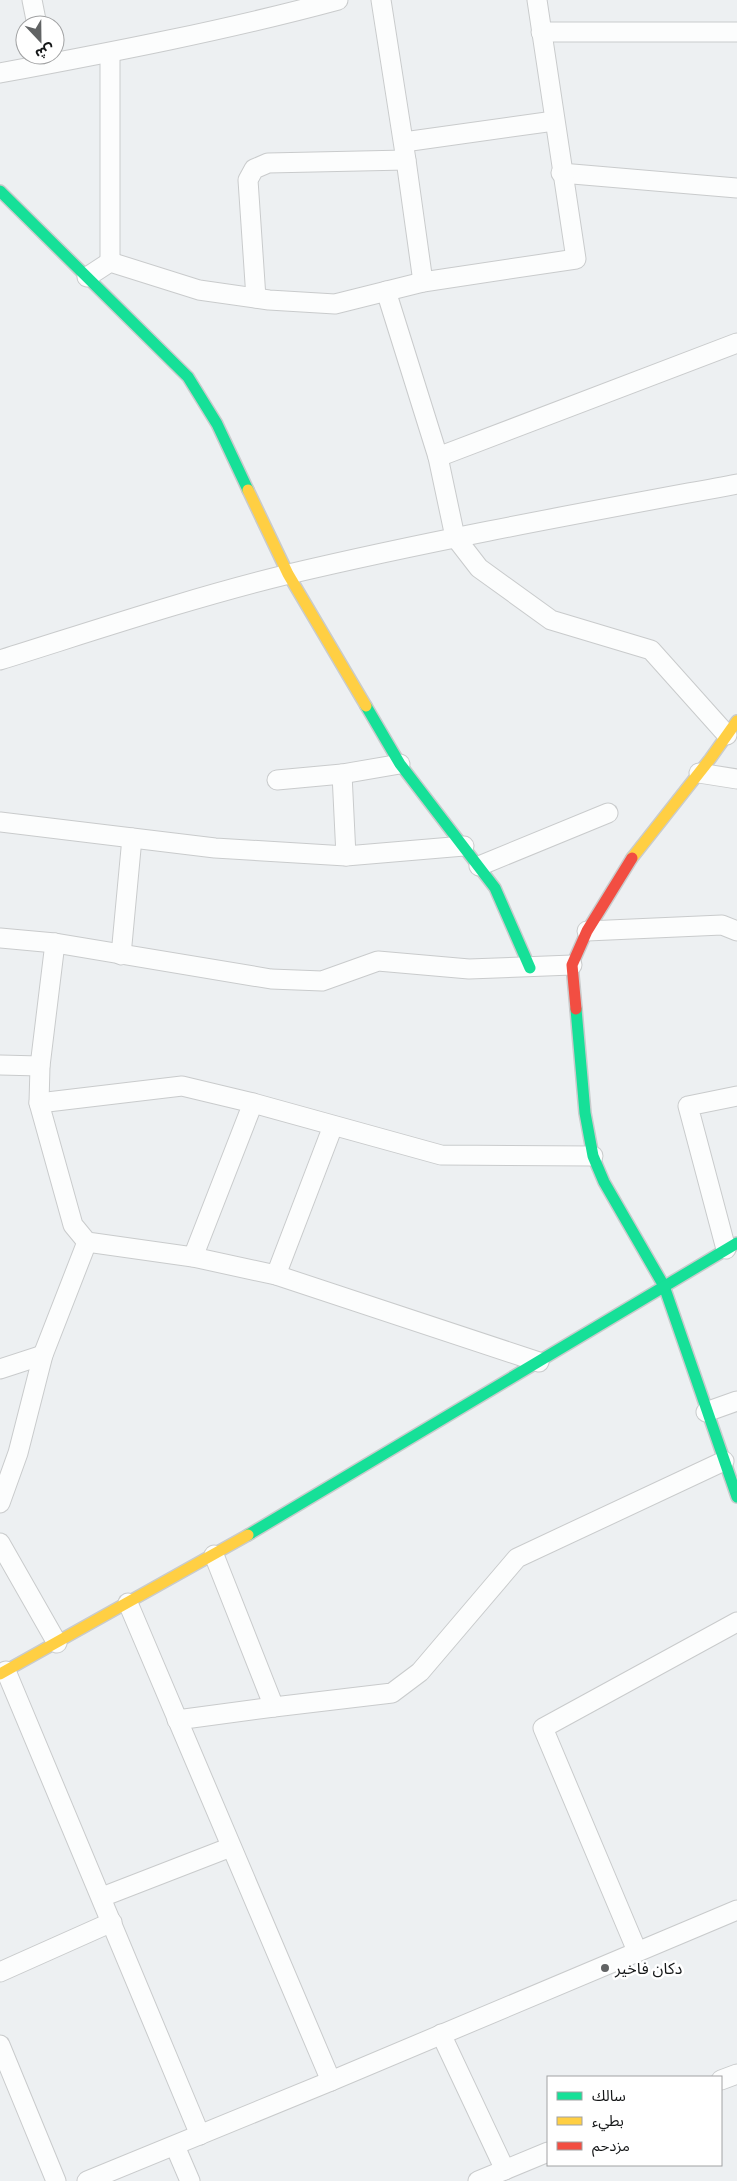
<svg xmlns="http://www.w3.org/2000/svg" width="737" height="2181" viewBox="0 0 737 2181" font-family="Roboto,'Noto Sans Arabic',sans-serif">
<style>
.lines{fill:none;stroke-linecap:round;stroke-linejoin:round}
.street-casing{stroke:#c9cbcc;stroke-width:21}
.fast-casing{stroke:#c9cbcc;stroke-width:14}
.slow-casing{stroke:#c9cbcc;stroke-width:14}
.jam-casing{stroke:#c9cbcc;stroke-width:14}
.street{stroke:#fcfdfd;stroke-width:19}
.fast{stroke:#16e098;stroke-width:11}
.slow{stroke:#ffcf43;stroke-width:11}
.jam{stroke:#f24e42;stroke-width:11}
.poi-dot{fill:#616364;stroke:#fff;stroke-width:2}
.labels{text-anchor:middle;stroke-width:5;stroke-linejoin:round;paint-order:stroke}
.poi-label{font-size:16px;fill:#151718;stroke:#fff;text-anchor:start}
</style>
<rect width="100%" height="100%" fill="#edf0f2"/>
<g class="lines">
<g class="street-casing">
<g id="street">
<path d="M 32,0 L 37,25"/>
<path d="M 381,0 L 406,160 L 423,282"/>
<path d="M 541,32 L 737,32"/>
<path d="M 0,73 C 113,52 227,30 338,0"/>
<path d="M 404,142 L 554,121"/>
<path d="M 561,173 L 737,188"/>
<path d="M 110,262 L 110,53"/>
<path d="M 87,277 L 110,262 L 199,290 L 269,300 L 335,304 L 423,282 L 576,259 L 537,0"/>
<path d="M 386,291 L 438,457 L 455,537 L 479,568 L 551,620 L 651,650 L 727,735"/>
<path d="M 256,298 L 248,180 L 254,169 L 268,163 L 406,160"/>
<path d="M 438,457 L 737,343"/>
<path d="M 0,660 C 96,630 191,598 289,574 C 437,539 587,512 737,484"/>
<path d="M 699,773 L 737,779"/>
<path d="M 342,774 L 346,856"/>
<path d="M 277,780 L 342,774 L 400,764"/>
<path d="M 0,822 L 215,848 L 346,856 L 464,846"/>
<path d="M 479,866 L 608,813"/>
<path d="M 587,931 L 722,925 L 737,931"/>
<path d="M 0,938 L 55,943 L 271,979 L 322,981 L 378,961 L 469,969 L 572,965"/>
<path d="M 55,943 L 40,1066 L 39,1103 L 73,1225 L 87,1242 L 193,1257 L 276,1275 L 539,1362"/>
<path d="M 121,955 L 132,838"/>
<path d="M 0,1065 L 40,1066"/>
<path d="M 39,1103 L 182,1086 L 253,1103 L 441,1155 L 593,1156"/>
<path d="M 726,1249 L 688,1106 L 737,1096"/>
<path d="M 193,1257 L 253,1103"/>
<path d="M 276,1275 L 333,1126"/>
<path d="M 0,1369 L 43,1355"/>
<path d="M 706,1412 L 737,1401"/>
<path d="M 0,1503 L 18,1453 L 43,1355 L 87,1242"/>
<path d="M 0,1543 L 57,1643"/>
<path d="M 214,1555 L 274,1707 L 392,1693 L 420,1672 L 517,1558 L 724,1461"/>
<path d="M 128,1603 L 331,2081"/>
<path d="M 6,1671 L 200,2135"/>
<path d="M 177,1720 L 274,1707"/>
<path d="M 102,1897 L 231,1847"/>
<path d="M 637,1951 L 543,1728 L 737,1622"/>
<path d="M 0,1972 L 112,1922"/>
<path d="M 441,2034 L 505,2170"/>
<path d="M 0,2045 L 56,2181"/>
<path d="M 721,2080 L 737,2074"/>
<path d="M 175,2146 L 190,2181"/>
<path d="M 87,2181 L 331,2081 L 737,1910"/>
<path d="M 478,2181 L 548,2152"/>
</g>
</g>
<g class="fast-casing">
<g id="fast">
<path d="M 0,191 L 188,377 L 217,424 L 248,490"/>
<path d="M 366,706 L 400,764 L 495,888 L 530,968"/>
<path d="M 576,1009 L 585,1113 L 593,1156 L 604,1182 L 664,1286 L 737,1497"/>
<path d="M 248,1535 L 737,1243"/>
</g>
</g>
<g class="slow-casing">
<g id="slow">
<path d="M 248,490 L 288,574 L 366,706"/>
<path d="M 632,858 L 710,759 L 737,721"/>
<path d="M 0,1674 L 248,1535"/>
</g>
</g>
<g class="jam-casing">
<path id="jam" d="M 576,1009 L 572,965 L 587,931 L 632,858"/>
</g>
<use href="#street" class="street"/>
<use href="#fast" class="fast"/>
<use href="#slow" class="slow"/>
<use href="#jam" class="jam"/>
</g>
<circle class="poi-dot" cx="605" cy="1968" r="5"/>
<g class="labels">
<g class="poi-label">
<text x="615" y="1974">دكان فاخیر</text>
</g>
</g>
<rect x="547" y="2076" width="175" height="90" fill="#ffffff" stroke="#a1a2a3"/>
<rect x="557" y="2092" width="25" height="8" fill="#16e098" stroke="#a1a2a3"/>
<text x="592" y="2101" font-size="15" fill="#151718">سالك</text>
<rect x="557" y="2117" width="25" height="8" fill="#ffcf43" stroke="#a1a2a3"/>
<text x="592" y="2126" font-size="15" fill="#151718">بطيء</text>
<rect x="557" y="2142" width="25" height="8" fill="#f24e42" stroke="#a1a2a3"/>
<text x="592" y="2151" font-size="15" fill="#151718">مزدحم</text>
<g transform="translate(40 40) rotate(158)"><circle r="24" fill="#ffffff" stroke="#a1a2a3"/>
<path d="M0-4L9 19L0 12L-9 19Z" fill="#616364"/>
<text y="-8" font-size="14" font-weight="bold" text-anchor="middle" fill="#151718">ش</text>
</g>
</svg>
